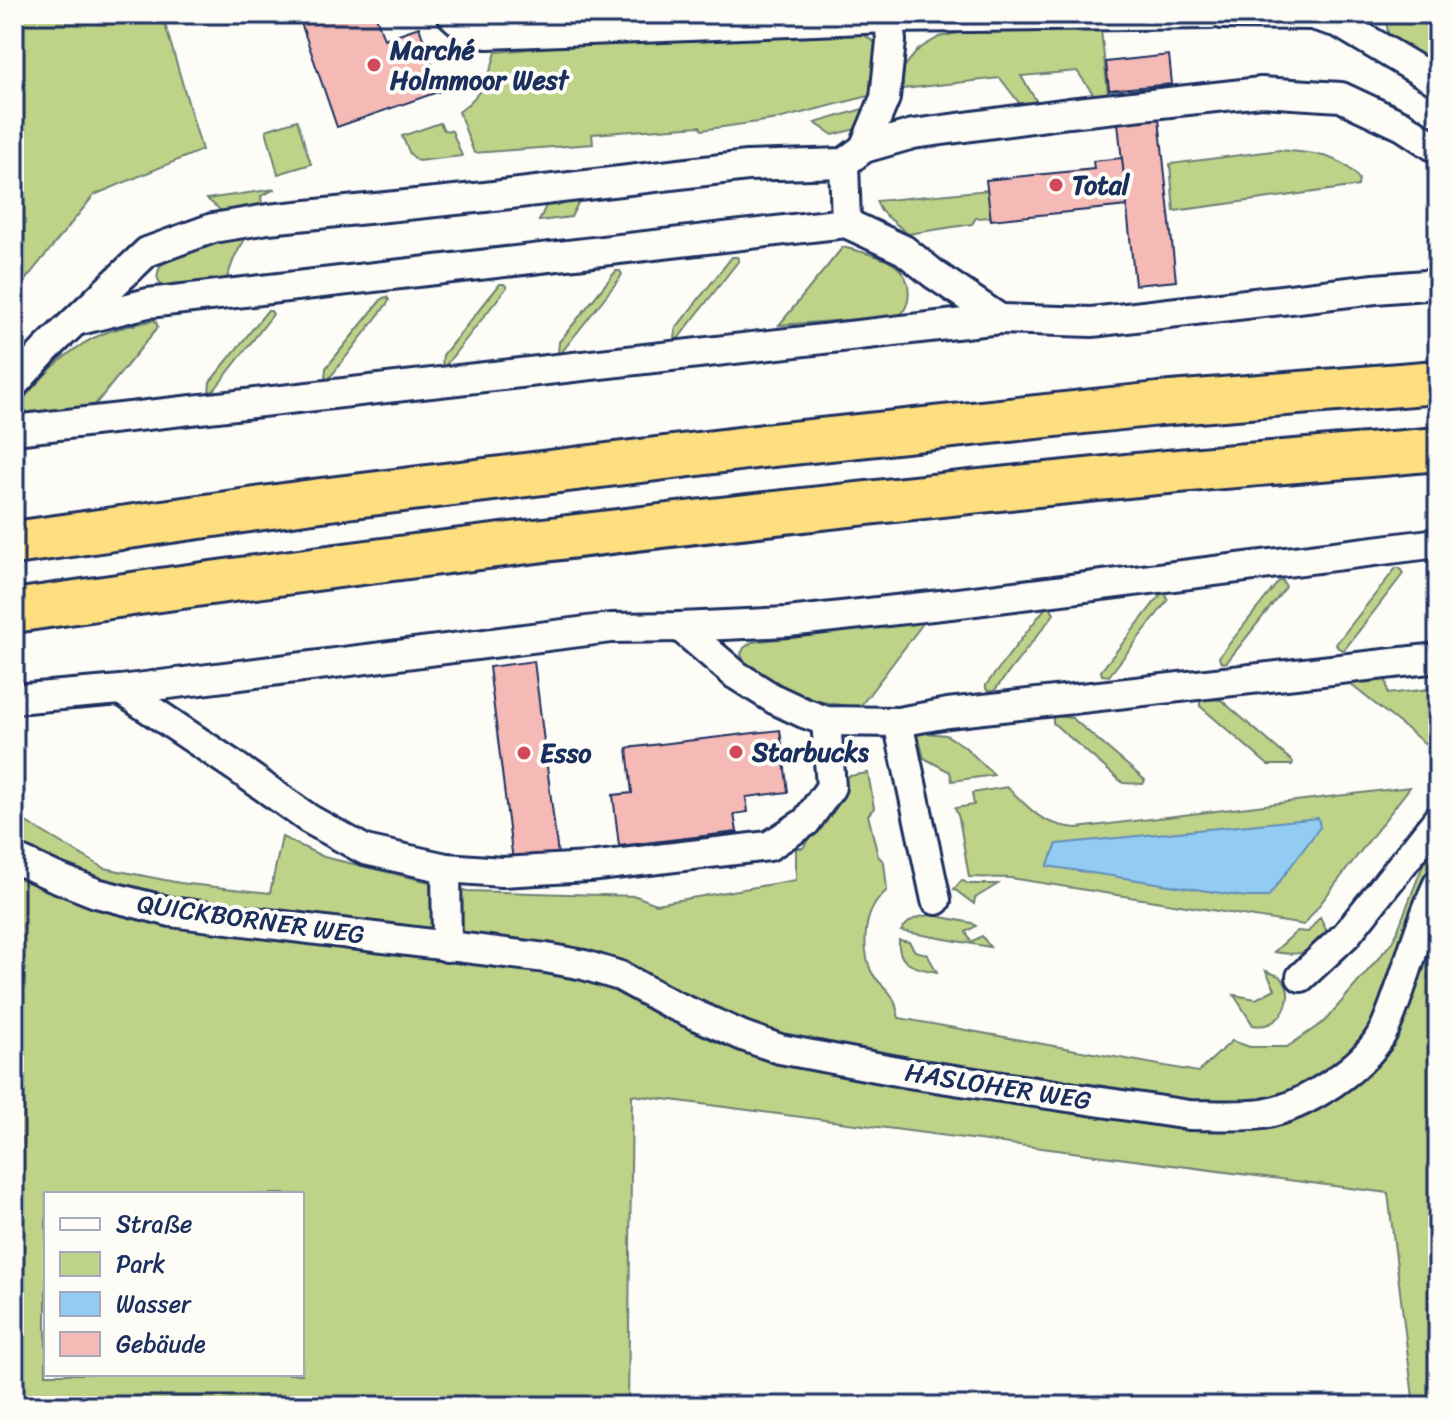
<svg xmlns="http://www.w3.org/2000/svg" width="1452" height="1420" viewBox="0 0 1452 1420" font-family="Sriracha,sans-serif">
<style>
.green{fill:#bed288;stroke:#6c8073;stroke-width:2;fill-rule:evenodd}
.water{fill:#92ccf2;stroke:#628db7;stroke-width:2}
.building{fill:#f5bab6;stroke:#1b2f5e;stroke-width:2}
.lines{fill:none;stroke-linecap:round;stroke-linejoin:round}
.minor-casing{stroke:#1b2f5e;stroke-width:34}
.highway-casing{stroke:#1b2f5e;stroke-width:48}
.minor{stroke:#fdfcf7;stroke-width:28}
.highway{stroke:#fedf80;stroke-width:42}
.poi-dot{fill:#d1495b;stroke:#fdfcf7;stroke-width:3}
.labels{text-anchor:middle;stroke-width:8;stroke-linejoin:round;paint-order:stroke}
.poi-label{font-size:26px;font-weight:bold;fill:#1b2f5e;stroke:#fdfcf7;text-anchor:start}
.street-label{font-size:26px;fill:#1b2f5e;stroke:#fdfcf7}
</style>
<rect width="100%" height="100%" fill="#fdfcf7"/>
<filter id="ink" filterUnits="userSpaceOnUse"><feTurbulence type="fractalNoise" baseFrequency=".0125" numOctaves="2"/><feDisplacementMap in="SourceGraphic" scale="16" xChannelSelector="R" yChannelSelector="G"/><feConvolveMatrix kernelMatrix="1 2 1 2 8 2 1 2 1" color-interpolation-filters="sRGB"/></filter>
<g filter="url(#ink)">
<g class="green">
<path d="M 14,14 L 162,14 L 202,150 L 94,195 L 14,294 Z"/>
<path d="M 1385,14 L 1438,14 L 1438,69 L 1388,33 Z"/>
<path d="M 1101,30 L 1108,94 L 1094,95 L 1077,71 L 1021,76 L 1037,102 L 1020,104 L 1000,78 L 902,89 L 904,67 L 919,49 L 939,37 L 963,32 Z"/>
<path d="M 860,32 L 877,44 L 873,95 L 778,119 L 702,130 L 700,126 L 592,134 L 593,144 L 474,153 L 459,112 C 483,92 488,82 496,52 L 564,46 Z"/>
<path d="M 873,106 L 867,126 L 833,135 L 815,123 Z"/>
<path d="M 297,120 L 311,164 L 278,174 L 266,130 Z"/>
<path d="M 440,123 L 444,130 L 452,131 L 462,156 L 418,161 L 410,154 L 402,136 Z"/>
<path d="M 1280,150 C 1308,153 1341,153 1359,179 L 1358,186 L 1174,211 L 1170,164 Z"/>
<path d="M 275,189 L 261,196 L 262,205 L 224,213 L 207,199 Z"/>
<path d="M 988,190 L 991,217 L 976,218 L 972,224 L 908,234 L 881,211 L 876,201 Z"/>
<path d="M 549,199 L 580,199 L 571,217 L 539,221 Z"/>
<path d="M 244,232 L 245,239 L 235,256 L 226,280 L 167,287 C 155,282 156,275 161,265 L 199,245 Z"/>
<path d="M 843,247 C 867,254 902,257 908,285 C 910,298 908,306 900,316 L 779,325 Z"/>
<path d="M 732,257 L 737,257 L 739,260 L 736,264 L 677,340 L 675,340 L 676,328 Z"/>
<path d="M 616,271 L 620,271 L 622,274 L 620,278 L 561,353 L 558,354 L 559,342 Z"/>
<path d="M 500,284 L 504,284 L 507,287 L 504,291 L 445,366 L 442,367 L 443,355 Z"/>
<path d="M 387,297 L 389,300 L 387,304 L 328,380 L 325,380 L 326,368 L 381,300 L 383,298 Z"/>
<path d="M 267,311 L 271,311 L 273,314 L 271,317 L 212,393 L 209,394 L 210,382 Z"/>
<path d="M 155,320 L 158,327 L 94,406 L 28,413 L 23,408 L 23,400 C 45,372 71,346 105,333 C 121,327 139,324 155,320 Z"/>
<path d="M 1396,568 L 1400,568 L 1403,574 L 1344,650 L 1338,648 L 1336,644 Z"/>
<path d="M 1279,581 L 1283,581 L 1286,587 L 1227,662 L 1223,663 L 1220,661 L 1219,657 Z"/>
<path d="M 1161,594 L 1165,594 L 1168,600 L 1109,676 L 1102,675 L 1101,671 Z"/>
<path d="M 1046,607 L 1050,607 L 1054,614 L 994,691 L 989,691 L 986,689 L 986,685 Z"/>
<path d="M 924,622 L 859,708 L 805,699 L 762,677 L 745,665 L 741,654 L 744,648 L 752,642 Z"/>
<path d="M 1386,680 L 1388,694 L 1438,688 L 1438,749 L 1432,749 L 1350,684 Z"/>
<path d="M 1206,699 L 1221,700 L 1293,762 L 1292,765 L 1268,765 L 1200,706 L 1200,701 Z"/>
<path d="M 1056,716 L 1072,718 L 1145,780 L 1143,784 L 1123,783 L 1053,723 L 1053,718 Z"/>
<path d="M 917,732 L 946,735 L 964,746 L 994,775 L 952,781 L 950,772 L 924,758 L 920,743 L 914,743 L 912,734 Z"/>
<path d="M 868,773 L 874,808 L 868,815 L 878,856 L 884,862 L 887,890 C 883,894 878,899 875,904 C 863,922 863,952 871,971 C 876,981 885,986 891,995 C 896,1001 897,1011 899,1018 L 1198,1072 L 1232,1041 L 1250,1047 L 1287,1047 L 1325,1021 L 1394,940 L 1424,862 L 1438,845 L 1438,1406 L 1414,1406 L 1388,1193 L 632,1095 L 628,1406 L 14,1406 L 14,815 L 104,868 L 180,883 L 270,893 L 282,837 L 324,857 L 467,891 L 636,896 L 656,904 L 796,880 L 796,848 L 803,848 L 843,788 L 843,777 ZM 46,1194 L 302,1194 L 302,1374 L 46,1374 Z"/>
<path d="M 1007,787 C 1032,810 1040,825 1077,828 L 1410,787 L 1304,925 L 1011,878 L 969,877 L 959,818 L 955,808 L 974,805 L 972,793 Z"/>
<path d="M 962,880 L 968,884 L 998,884 L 975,898 L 974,904 L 954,889 Z"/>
<path d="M 932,915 L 972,923 L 976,926 L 966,932 L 971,942 L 982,936 L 990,947 L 901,931 C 909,919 918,916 932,915 Z"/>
<path d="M 1320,917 L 1330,938 C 1310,952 1299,957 1274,952 L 1297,931 L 1308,932 Z"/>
<path d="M 899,940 L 909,942 L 915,951 L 927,954 L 937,972 C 916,968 897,966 899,940 Z"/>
<path d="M 1266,971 C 1268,972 1277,975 1279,976 C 1299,990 1284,1031 1253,1025 L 1234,995 L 1256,999 L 1275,989 Z"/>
</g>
<path class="water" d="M 1318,818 L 1320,827 L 1268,897 L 1246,897 L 1047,866 L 1057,844 Z"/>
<g class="building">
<path d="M 298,14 L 375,14 L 384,39 L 419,27 L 441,91 L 337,127 Z"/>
<path d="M 1169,55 L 1172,84 L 1109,90 L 1106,62 Z"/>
<path d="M 1159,118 L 1176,281 L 1135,285 L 1118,123 Z"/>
<path d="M 1122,158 L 1127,206 L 991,220 L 986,180 L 1094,169 L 1093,161 Z"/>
<path d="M 534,661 L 558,855 L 513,861 L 489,667 Z"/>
<path d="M 780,730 L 788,792 L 746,797 L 748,812 L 734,814 L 737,832 L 619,846 L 613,795 L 632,793 L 627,748 Z"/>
</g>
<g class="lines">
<g class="minor-casing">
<g id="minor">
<path d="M 1222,14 L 1312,15 L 1339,23 L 1438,82"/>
<path d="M 452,15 L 468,29 L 487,34 L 889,18 L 1211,14"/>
<path d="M 864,148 L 885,98 L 891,41 L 889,18"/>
<path d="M 844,163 L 846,223"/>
<path d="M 76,321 L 148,303 L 846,223 L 904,250 L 935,275 L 1000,319"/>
<path d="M 14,384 L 46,349 L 147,252 L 213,228 L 268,219 L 485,197 L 747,166 L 844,163 L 864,148 L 913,134 L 1069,113 L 1261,92 L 1341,97 L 1403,126 L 1438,149"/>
<path d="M 14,430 L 1000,319 L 1092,322 L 1375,289 L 1438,284"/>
<path d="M 680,627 L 736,675 L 774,699 L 804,713 L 826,721 L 898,722 L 948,713 L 1438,658"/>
<path d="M 121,690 L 236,767 L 309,819 L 365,850 L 446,868 L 502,872 L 589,867 L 769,846 L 806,822 L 831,787 L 826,721"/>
<path d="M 14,699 L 121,690 L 611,628 L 680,627 L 788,622 L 959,603 L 1438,543"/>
<path d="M 898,722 L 936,900"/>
<path d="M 14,858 L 53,876 L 96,893 L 171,912 L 546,958 L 584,965 L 620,976 L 671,1004 L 743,1036 L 780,1049 L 908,1073 L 1189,1115 C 1213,1115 1239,1117 1263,1114 C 1304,1107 1367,1067 1385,1028 C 1406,981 1416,930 1438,884"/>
<path d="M 446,868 L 447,947"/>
<path d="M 1301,977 L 1346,935 L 1438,819"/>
</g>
</g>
<g class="highway-casing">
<g id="highway">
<path d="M 14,543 L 313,501 L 755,447 L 1159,404 L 1438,382"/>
<path d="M 14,611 C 387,556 761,512 1137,475 C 1237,465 1338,458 1438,449"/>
</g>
</g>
<use href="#minor" class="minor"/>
<use href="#highway" class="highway"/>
</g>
</g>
<g class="poi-dot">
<circle cx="374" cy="65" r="8"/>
<circle cx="1056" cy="185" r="8"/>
<circle cx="736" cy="752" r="8"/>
<circle cx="524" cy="753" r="8"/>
</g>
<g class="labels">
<g class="poi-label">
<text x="390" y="59">Marché<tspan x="390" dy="30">Holmmoor West</tspan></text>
<text x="1072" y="194">Total</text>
<text x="752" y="761">Starbucks</text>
<text x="540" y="762">Esso</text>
</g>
<g class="street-label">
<text transform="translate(251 919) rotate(8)" y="9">QUICKBORNER WEG</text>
<text transform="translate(998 1086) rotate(9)" y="9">HASLOHER WEG</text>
</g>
</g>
<rect width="1452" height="1420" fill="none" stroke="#fdfcf7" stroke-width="48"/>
<rect x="24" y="24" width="1404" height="1372" fill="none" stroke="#1b2f5e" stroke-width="3" filter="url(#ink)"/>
<rect x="44" y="1192" width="260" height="184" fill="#fdfcf7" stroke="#a3aaba" stroke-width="2"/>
<rect x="60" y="1218" width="40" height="12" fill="#fdfcf7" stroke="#a3aaba" stroke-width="2"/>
<text x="116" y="1232" font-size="24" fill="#1b2f5e">Straße</text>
<rect x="60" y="1252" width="40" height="24" fill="#bed288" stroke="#a3aaba" stroke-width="2"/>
<text x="116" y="1272" font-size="24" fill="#1b2f5e">Park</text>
<rect x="60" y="1292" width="40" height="24" fill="#92ccf2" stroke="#a3aaba" stroke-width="2"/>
<text x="116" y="1312" font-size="24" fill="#1b2f5e">Wasser</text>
<rect x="60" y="1332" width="40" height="24" fill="#f5bab6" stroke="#a3aaba" stroke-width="2"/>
<text x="116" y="1352" font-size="24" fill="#1b2f5e">Gebäude</text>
</svg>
